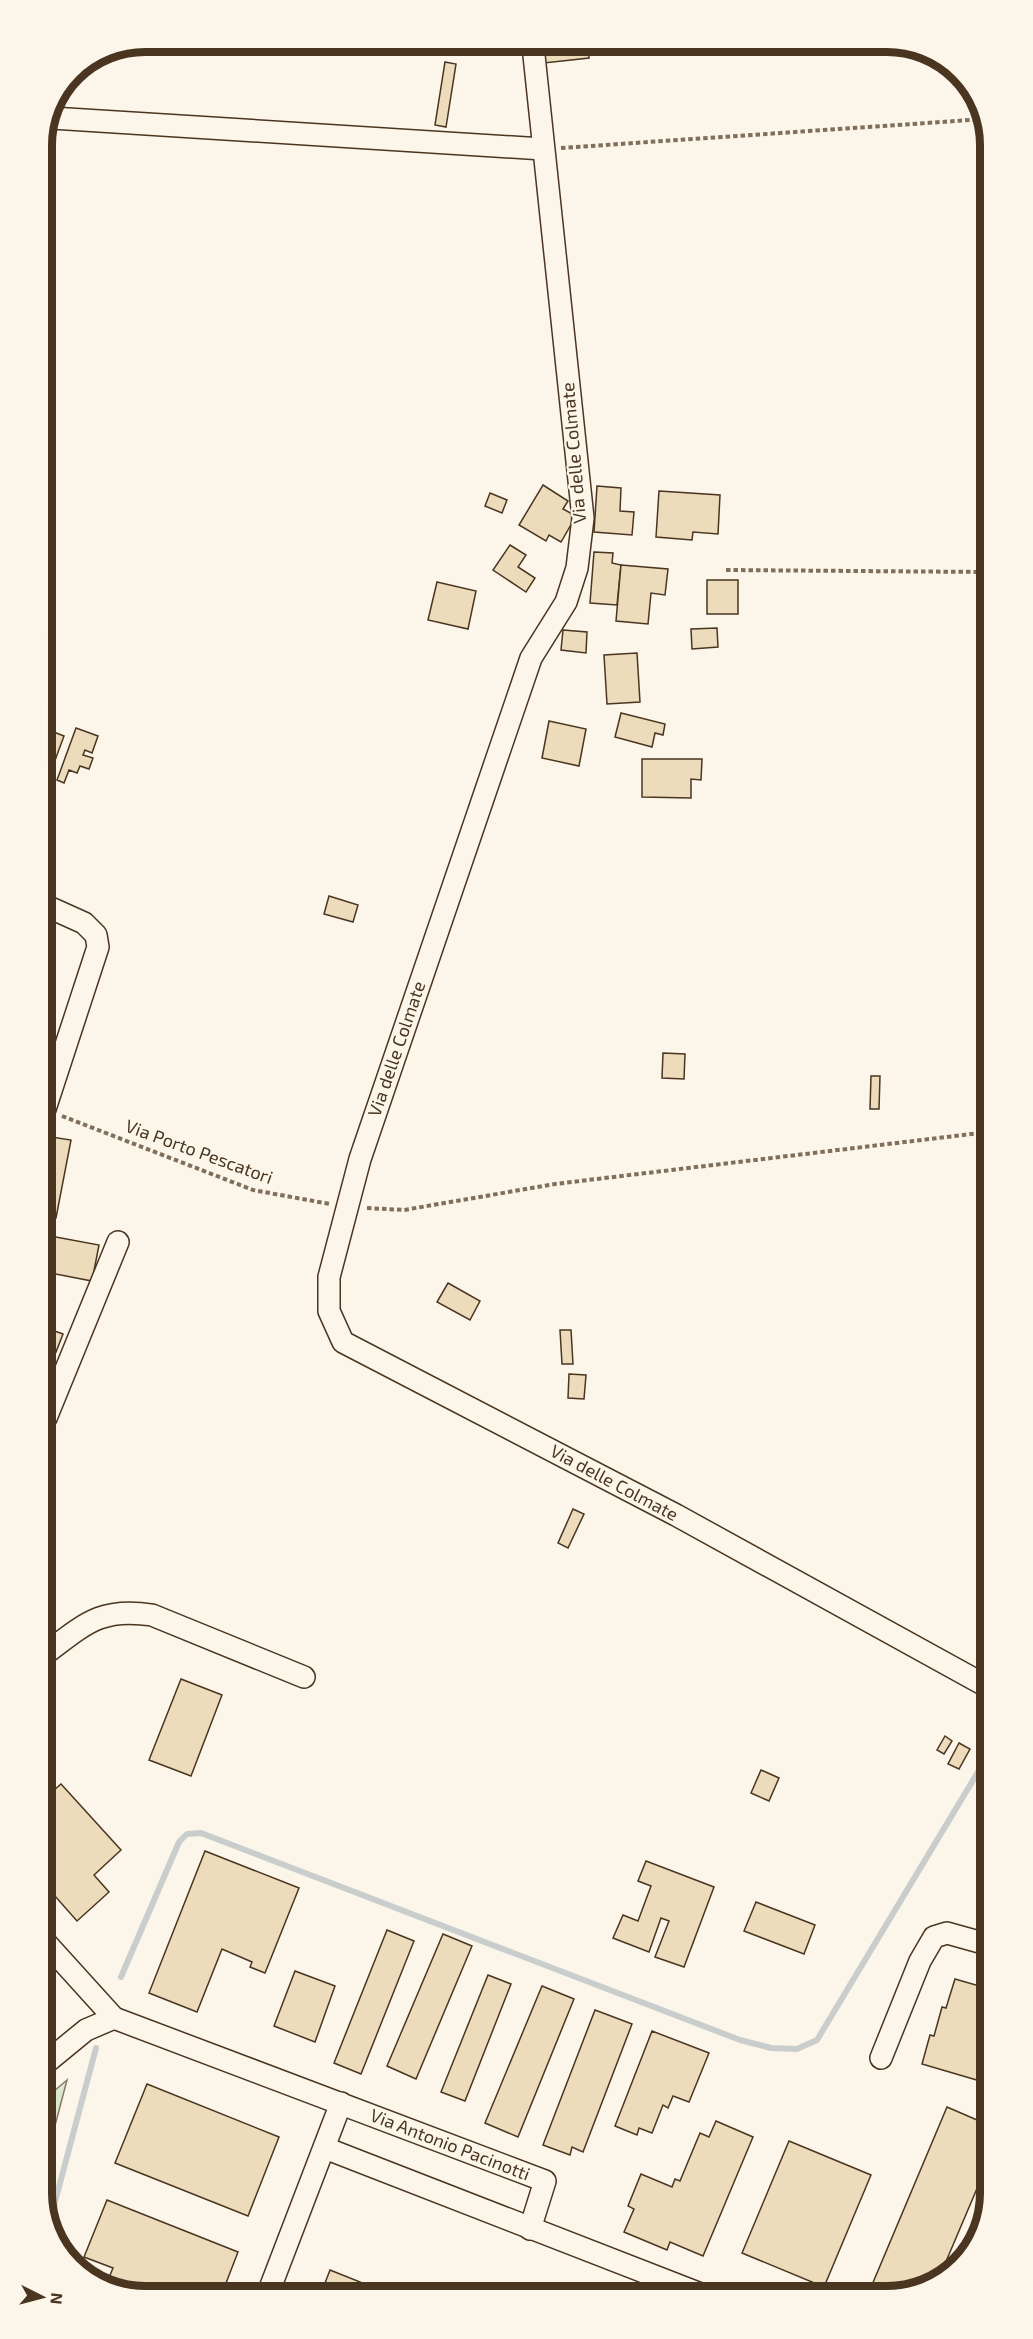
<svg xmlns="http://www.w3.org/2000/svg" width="1033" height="2339" viewBox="0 0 1033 2339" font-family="'Exo 2',sans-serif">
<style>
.green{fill:#dce7d0;stroke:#887966;stroke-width:1.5}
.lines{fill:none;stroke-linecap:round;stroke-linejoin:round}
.stream{stroke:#c9cecd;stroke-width:6}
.building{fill:#ecdcbc;stroke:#4a3520;stroke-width:1.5}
.minor-casing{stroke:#4a3520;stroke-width:24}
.path{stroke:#7f6f5c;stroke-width:4;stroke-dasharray:4.5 3;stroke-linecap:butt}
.minor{stroke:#fbf6e9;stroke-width:21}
.labels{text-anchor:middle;stroke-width:4.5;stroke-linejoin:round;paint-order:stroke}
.street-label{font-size:18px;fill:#4a3520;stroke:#fbf6e9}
.rim{fill:none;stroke:#4a3520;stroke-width:8}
</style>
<rect width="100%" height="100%" fill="#fbf6e9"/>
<path class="green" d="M 67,2080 L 47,2156 L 47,2097 Z"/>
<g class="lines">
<g class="stream">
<path d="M 121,1977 L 179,1842 L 187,1834 L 201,1833 L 740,2040 L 771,2048 L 797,2049 L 817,2040 L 990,1752"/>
<path d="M 48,2228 L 96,2048"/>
</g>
</g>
<g class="building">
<path d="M 555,45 L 588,45 L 589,58 L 544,63 L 543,47 Z"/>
<path d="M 489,46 L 526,46 L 526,49 L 490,54 Z"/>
<path d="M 445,62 L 456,64 L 446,127 L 435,125 Z"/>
<path d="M 543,485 L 568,501 L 563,509 L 576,516 L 561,542 L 549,535 L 546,541 L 519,525 Z"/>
<path d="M 597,486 L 621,488 L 620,511 L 634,512 L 632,535 L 594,532 Z"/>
<path d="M 659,491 L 720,495 L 718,534 L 693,532 L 692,540 L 656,537 Z"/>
<path d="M 490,493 L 507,500 L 502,513 L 485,506 Z"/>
<path d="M 510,545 L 526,555 L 518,567 L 535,578 L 526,592 L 493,570 Z"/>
<path d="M 594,552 L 613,553 L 612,563 L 621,565 L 617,605 L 590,603 Z"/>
<path d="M 621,565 L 668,569 L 665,595 L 651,593 L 648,624 L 616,621 Z"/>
<rect x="707" y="580" width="31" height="34"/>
<path d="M 437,582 L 476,591 L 468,629 L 428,620 Z"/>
<path d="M 717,628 L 718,647 L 692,649 L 691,629 Z"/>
<path d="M 563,630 L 587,632 L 586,653 L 561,650 Z"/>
<path d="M 637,653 L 640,702 L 607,704 L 604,655 Z"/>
<path d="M 621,713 L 665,724 L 663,735 L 655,733 L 652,747 L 615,737 Z"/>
<path d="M 549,721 L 586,729 L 579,766 L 542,758 Z"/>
<path d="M 76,728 L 98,736 L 92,753 L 85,750 L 83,755 L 93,758 L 89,769 L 80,766 L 77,773 L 69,770 L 64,783 L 57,780 Z"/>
<path d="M 51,731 L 64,736 L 54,763 L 44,760 L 44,750 Z"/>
<path d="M 642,759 L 702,759 L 701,780 L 691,779 L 691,798 L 642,797 Z"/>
<path d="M 978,802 L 987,802 L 987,818 L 978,819 Z"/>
<path d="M 329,896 L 358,905 L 353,922 L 324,914 Z"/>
<path d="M 663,1053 L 685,1054 L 684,1079 L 662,1078 Z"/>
<path d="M 871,1076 L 880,1076 L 879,1109 L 870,1109 Z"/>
<path d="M 45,1136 L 71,1140 L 56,1218 L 45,1216 Z"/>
<path d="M 45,1235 L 99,1245 L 92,1281 L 45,1272 Z"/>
<path d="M 448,1283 L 480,1301 L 470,1320 L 437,1302 Z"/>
<path d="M 49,1329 L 63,1334 L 56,1352 L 45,1348 Z"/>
<path d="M 560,1330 L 571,1330 L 573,1364 L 562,1364 Z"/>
<path d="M 569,1374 L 586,1375 L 584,1399 L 568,1398 Z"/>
<path d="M 573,1509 L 584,1514 L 568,1548 L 558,1543 Z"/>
<path d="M 181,1679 L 222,1695 L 191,1776 L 149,1760 Z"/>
<path d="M 945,1736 L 952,1741 L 944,1754 L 937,1750 Z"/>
<path d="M 959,1743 L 970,1749 L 959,1769 L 948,1764 Z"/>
<path d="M 761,1770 L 779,1778 L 769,1801 L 751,1793 Z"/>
<path d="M 61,1784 L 121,1850 L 94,1875 L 109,1892 L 77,1921 L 47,1887 L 46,1797 Z"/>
<path d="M 205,1851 L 299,1888 L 265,1973 L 250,1967 L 252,1962 L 222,1949 L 197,2012 L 149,1993 Z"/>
<path d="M 646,1861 L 714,1887 L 684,1967 L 655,1957 L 669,1921 L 661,1918 L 649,1952 L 613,1938 L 623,1915 L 638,1921 L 651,1886 L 638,1881 Z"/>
<path d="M 756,1902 L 815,1925 L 804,1954 L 744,1931 Z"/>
<path d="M 387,1930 L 414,1941 L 361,2074 L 334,2063 Z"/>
<path d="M 443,1934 L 472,1946 L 416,2079 L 387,2066 Z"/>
<path d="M 295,1971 L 335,1986 L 315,2042 L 274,2026 Z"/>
<path d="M 488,1975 L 511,1984 L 465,2101 L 441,2092 Z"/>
<path d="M 955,1979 L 990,1989 L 991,2071 L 987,2083 L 922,2064 L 930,2035 L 934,2036 L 942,2007 L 946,2008 Z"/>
<path d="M 542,1986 L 574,1999 L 518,2137 L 485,2123 Z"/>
<path d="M 595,2010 L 632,2024 L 583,2152 L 572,2147 L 570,2155 L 543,2145 Z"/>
<path d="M 652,2031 L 709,2053 L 689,2102 L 673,2096 L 668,2108 L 663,2105 L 652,2133 L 639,2128 L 637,2135 L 615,2126 Z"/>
<path d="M 147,2084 L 279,2137 L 248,2216 L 115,2163 Z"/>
<path d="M 947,2107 L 991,2126 L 991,2175 L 984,2172 L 939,2278 L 921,2291 L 869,2292 Z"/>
<path d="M 716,2121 L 753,2137 L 703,2256 L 670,2242 L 667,2250 L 624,2232 L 634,2209 L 628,2206 L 641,2174 L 672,2187 L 675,2179 L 680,2181 L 700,2133 L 709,2137 Z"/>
<path d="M 789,2141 L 871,2175 L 824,2287 L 742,2253 Z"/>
<path d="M 107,2200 L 238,2252 L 221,2296 L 187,2296 L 169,2290 L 167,2297 L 138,2297 L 106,2285 L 113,2268 L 84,2257 Z"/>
<path d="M 330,2270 L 385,2292 L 384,2295 L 320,2296 Z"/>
<path d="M 467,2285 L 490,2294 L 463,2295 Z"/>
</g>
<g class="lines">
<g class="minor-casing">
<g id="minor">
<path d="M 533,46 L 583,518 L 577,568 L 566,602 L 531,658 L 360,1159 L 329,1277 L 329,1311 L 343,1342 L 676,1515 L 990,1688"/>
<path d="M 52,118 L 543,149"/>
<path d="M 44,905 L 84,923 L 96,935 L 98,947 L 45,1109"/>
<path d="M 46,1418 L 118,1242"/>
<path d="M 46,1653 C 85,1624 101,1607 152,1615 L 304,1677"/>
<path d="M 47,1944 L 114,2018 L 545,2181 L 530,2229"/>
<path d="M 881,2058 L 920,1961 L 934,1937 L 947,1933 L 990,1945"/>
<path d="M 47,2062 L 86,2030 L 114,2018"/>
<path d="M 325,2148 L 698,2293"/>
<path d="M 267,2296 L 341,2103"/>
</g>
</g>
<g class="path">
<path d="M 561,148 L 985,119"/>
<path d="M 726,570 L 987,572"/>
<path d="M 62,1116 L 253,1190 L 330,1204"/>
<path d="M 367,1208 L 404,1210 L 555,1184 L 988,1132"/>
</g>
<use href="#minor" class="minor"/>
</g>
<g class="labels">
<g class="street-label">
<text transform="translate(574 453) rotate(-95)" y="6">Via delle Colmate</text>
<text transform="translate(397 1049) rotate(-71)" y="6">Via delle Colmate</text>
<text transform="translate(199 1152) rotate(20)" y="6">Via Porto Pescatori</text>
<text transform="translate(614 1483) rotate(28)" y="6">Via delle Colmate</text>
<text transform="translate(450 2145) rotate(21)" y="6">Via Antonio Pacinotti</text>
</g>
</g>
<path d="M0 0H1033V2339H0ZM145 52H887A93 93 0 0 1 980 145V2193A93 93 0 0 1 887 2286H145A93 93 0 0 1 52 2193V145A93 93 0 0 1 145 52Z" fill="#fbf6e9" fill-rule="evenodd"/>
<path class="rim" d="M145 52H887A93 93 0 0 1 980 145V2193A93 93 0 0 1 887 2286H145A93 93 0 0 1 52 2193V145A93 93 0 0 1 145 52Z"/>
<g transform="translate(42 2297) rotate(96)" stroke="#fbf6e9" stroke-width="4.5" paint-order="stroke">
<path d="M0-4.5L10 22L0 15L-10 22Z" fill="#4a3520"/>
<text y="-9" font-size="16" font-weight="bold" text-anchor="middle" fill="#4a3520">N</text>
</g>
</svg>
